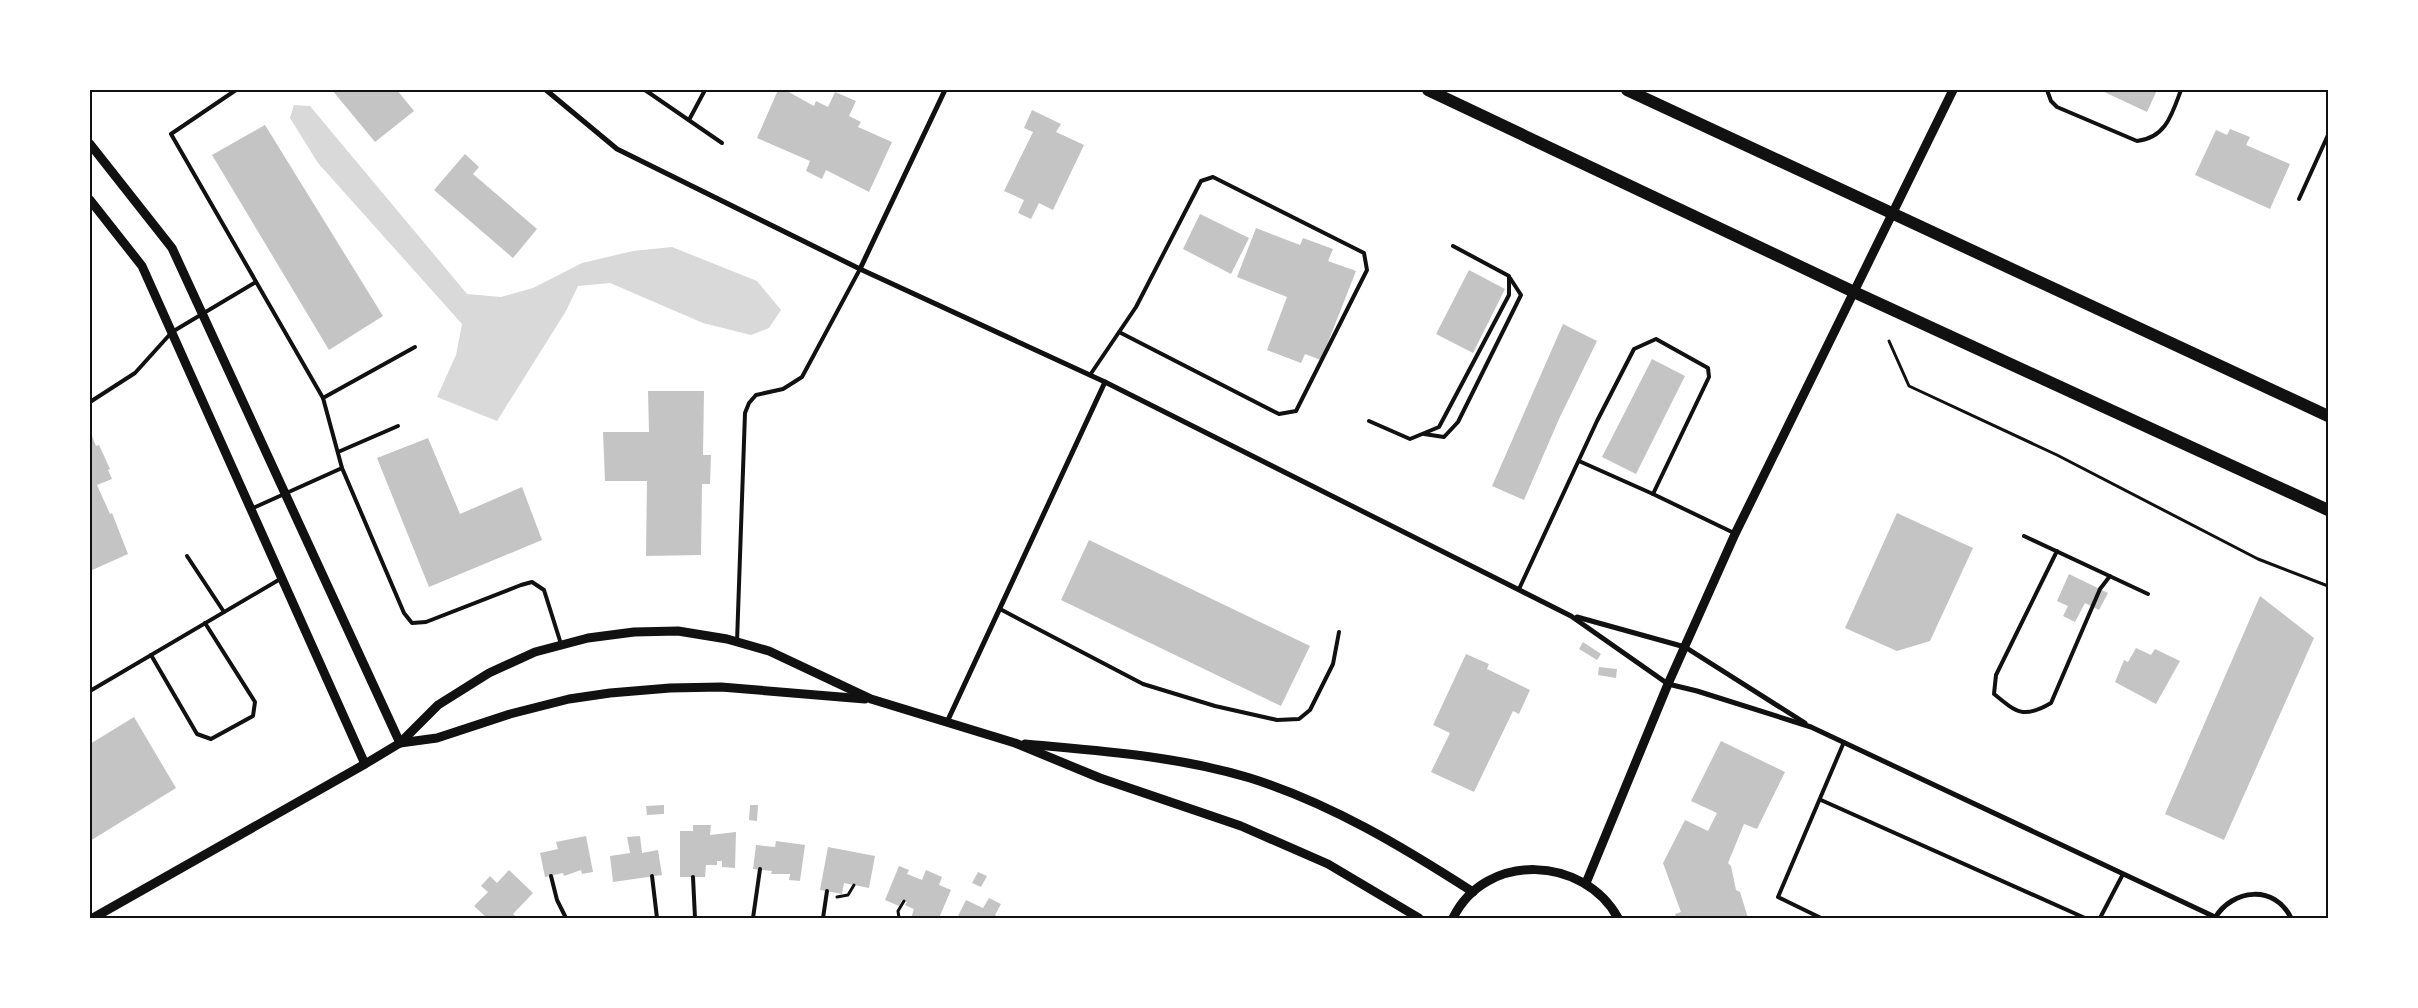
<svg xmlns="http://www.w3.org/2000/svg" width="2418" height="1008" viewBox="0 0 2418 1008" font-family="Spectral,serif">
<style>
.water{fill:#d9d9d9}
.building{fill:#c4c4c4}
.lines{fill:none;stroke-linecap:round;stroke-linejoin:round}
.path{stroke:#111;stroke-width:3}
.service{stroke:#111;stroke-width:4}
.minor{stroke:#111;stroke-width:5}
.tertiary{stroke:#111;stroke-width:9}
.primary{stroke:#111;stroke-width:12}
.neatline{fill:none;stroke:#111;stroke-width:2}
</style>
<rect width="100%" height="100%" fill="#fff"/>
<path class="water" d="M 294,105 L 310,106 L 467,294 L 501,297 L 533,288 L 582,263 L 633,251 L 672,247 L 757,281 L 781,310 L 769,328 L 751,335 L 703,323 L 610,283 L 578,286 L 566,311 L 497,421 L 437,397 L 456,355 L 462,324 L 318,163 L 290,118 Z"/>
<g class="building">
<path d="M 332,90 L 397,90 L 414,111 L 375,142 Z"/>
<path d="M 778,90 L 785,90 L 814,106 L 816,101 L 828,107 L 835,92 L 856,101 L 849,116 L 861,122 L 858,127 L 892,142 L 869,192 L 826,170 L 822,179 L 806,171 L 810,161 L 757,138 Z"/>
<path d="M 2100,90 L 2157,90 L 2147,112 Z"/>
<path d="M 1032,110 L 1061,124 L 1056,132 L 1084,145 L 1053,210 L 1039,203 L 1031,219 L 1018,213 L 1024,200 L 1004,191 L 1033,132 L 1024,128 Z"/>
<path d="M 265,125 L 383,316 L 329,350 L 212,155 Z"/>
<path d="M 2230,129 L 2250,137 L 2246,145 L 2290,164 L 2270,209 L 2195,175 L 2216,130 L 2227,135 Z"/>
<path d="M 465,154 L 479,167 L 473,174 L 537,229 L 513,258 L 434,190 Z"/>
<path d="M 1200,214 L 1249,238 L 1231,274 L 1183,249 Z"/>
<path d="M 1256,228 L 1300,245 L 1303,238 L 1333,249 L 1328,261 L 1356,271 L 1321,360 L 1305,354 L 1301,363 L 1267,350 L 1287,297 L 1237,277 Z"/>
<path d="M 1469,270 L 1505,289 L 1473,353 L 1436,334 Z"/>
<path d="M 1563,324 L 1597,341 L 1559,419 L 1524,500 L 1492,486 Z"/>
<path d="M 1652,359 L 1685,376 L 1636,474 L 1602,457 Z"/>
<path d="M 648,391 L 704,391 L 703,455 L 711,455 L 710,484 L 702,484 L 701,555 L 646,556 L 647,481 L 605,481 L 603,432 L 649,432 Z"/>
<path d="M 92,436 L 96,446 L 99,445 L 110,469 L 108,470 L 112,479 L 97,485 L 110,514 L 112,513 L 128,554 L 90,571 L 90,437 Z"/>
<path d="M 428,438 L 460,514 L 522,487 L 542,540 L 429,587 L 377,458 Z"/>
<path d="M 1897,513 L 1973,548 L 1930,641 L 1897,651 L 1845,628 Z"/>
<path d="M 1089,540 L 1310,646 L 1281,706 L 1061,600 Z"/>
<path d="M 2069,574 L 2108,593 L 2099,610 L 2085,603 L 2075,622 L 2063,616 L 2068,606 L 2057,601 Z"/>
<path d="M 2260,596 L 2314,638 L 2224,840 L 2165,814 Z"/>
<path d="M 1583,642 L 1601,654 L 1597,660 L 1579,649 Z"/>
<path d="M 2136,648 L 2151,655 L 2155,649 L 2180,661 L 2156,704 L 2115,682 L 2124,660 L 2128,662 Z"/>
<path d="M 1466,654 L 1489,664 L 1487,669 L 1530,690 L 1519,714 L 1513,711 L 1474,792 L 1431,772 L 1450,733 L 1433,725 Z"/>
<path d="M 1599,667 L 1617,669 L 1616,678 L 1598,675 Z"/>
<path d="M 134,717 L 176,788 L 90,841 L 90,744 Z"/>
<path d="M 1721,741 L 1785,772 L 1757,829 L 1744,824 L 1728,863 L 1731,866 L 1736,890 L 1740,892 L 1748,918 L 1676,918 L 1675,914 L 1681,912 L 1663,863 L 1685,820 L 1708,831 L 1717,813 L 1691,801 Z"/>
<path d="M 664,805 L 664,814 L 647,815 L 646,806 Z"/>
<path d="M 750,805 L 758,805 L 757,821 L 749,820 Z"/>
<path d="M 693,825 L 711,825 L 710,835 L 736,832 L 735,868 L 722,867 L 722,861 L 717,861 L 717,865 L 706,865 L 705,877 L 680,877 L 680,831 L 693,831 Z"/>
<path d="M 586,836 L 593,872 L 582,874 L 581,870 L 564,876 L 563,873 L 545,877 L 540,853 L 558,849 L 556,842 Z"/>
<path d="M 640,836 L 642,853 L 658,850 L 662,875 L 613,882 L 610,856 L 630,853 L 627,837 Z"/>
<path d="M 776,841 L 805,845 L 800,881 L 789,880 L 790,874 L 771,874 L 772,871 L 753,869 L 756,845 L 775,847 Z"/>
<path d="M 828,847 L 875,856 L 869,888 L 844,883 L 842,894 L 820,890 Z"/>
<path d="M 899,866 L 909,870 L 907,874 L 922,880 L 926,870 L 942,877 L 939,885 L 951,890 L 939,918 L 911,918 L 914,909 L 905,905 L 907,902 L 902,900 L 899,906 L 885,900 Z"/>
<path d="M 509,870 L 533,893 L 513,914 L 517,918 L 487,918 L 474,906 L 488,892 L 481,886 L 490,876 L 497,883 Z"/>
<path d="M 978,872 L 987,876 L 981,887 L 972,883 Z"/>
<path d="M 989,898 L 1001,904 L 995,915 L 1000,918 L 957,918 L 966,900 L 983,908 Z"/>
</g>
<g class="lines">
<g class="path">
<path d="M 1889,341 L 1909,386 L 2057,455 L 2258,559 L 2328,586"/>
<path d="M 837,897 L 848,895 L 854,885"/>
<path d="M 899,918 L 898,911 L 904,901"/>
</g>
<g class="service">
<path d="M 236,90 L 171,134 L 323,398 L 342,468 L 251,509"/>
<path d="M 645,90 L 722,143"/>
<path d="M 2047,90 L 2051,101 L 2057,107 L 2137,141 C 2166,138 2172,114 2181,90"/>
<path d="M 689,120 L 705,90"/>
<path d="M 2299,199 L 2328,135"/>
<path d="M 1090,375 L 1136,307 L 1201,181 L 1213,177 L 1364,253 L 1367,270 L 1296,411 L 1279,414 L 1119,332"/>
<path d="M 323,398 L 415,347"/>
<path d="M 90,402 L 135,373 L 172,332 L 256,282"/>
<path d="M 1369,421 L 1410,439 L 1439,427 L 1509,295 L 1509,276 L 1453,246"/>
<path d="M 1424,434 L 1444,437 L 1458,422 L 1521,295 L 1510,278"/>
<path d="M 338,452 L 398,426"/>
<path d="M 342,468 L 404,613 L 412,623 L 426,622 L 521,585 L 532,582 L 544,590 L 561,644"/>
<path d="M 1653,494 L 1734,533"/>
<path d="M 2024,536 L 2148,594"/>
<path d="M 2057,551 L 1996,675 L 1994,694 C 2017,713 2024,719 2051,703 L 2100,589 L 2110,576"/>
<path d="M 187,556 L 224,612"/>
<path d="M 1519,589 L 1597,421 L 1634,349 L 1656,339 L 1708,368 L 1709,377 L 1653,494 L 1579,461"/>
<path d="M 1000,609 L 1143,684 L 1215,706 L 1277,720 L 1299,719 L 1310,710 L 1333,664 L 1339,632"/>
<path d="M 737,642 L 745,413 L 749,403 L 756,395 L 783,389 L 802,377 L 860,269"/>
<path d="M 151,655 L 197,734 L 211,739 L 253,716 L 255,702 L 205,623"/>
<path d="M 90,691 L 282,578"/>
<path d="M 1821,800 L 2085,918"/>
<path d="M 551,876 L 557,900 L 566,918"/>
<path d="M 652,876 L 657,918"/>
<path d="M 693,877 L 695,918"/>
<path d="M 753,918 L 760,869"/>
<path d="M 823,918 L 827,891"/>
<path d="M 1821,918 L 1778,897 L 1844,742"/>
<path d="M 2100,918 L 2123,874"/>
</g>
<g class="minor">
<path d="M 546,90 L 617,149 L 860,269 L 1105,382 L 1571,616 L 1668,684 L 1697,691 L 1811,727 L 2215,917"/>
<path d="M 860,269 L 945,90"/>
<path d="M 1577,617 L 1685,647 L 1805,723"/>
<path d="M 947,722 L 1105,382"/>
<path d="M 2215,918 C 2232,889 2275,884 2291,918"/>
</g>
<g class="tertiary">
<path d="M 90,144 L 172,248 L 400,743"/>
<path d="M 90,200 L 142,266 L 365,764"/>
<path d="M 400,743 L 437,738 L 510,714 L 569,699 L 610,693 L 670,688 L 721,687 L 865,699"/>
<path d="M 1025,744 C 1100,751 1177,756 1250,778 C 1330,803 1403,847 1473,892"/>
<path d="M 1586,883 L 1668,684 L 1735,534 L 1953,90"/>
<path d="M 93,918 L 365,764 L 400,743 L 438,705 L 489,673 L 535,652 L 588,638 L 634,632 L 678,631 L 727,639 L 769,651 L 871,699 L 1015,743 L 1100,778 L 1241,826 L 1328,864 L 1419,918"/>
<path d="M 1453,918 C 1486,851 1584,856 1618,918"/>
</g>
<g class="primary">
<path d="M 1428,90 L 1854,292 L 2328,510"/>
<path d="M 1627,90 L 2328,416"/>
</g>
</g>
<rect width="2418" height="1008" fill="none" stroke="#ffffff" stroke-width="182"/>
<rect x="91" y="91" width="2236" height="826" class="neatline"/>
</svg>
